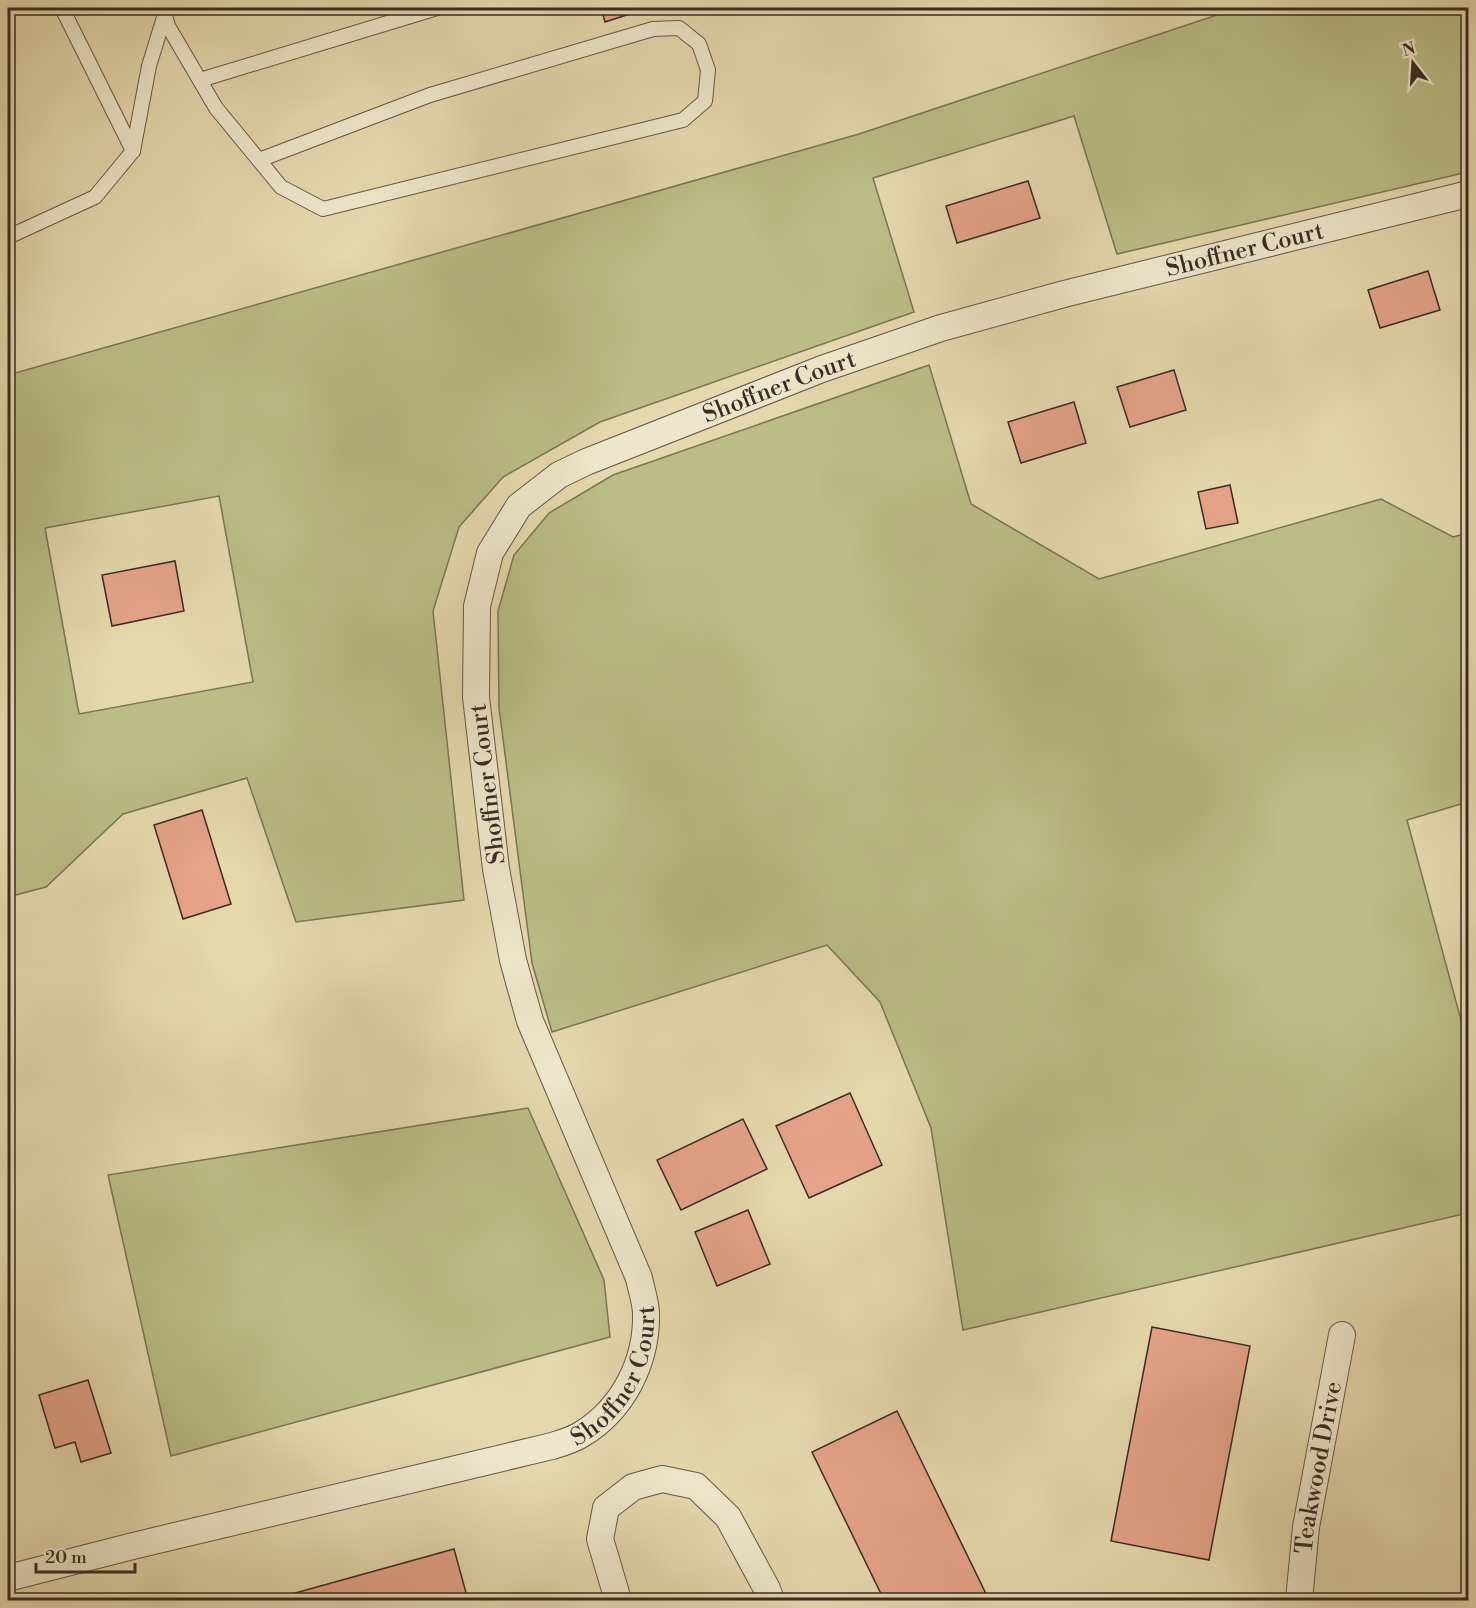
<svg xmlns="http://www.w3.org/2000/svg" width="1476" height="1608" viewBox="0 0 1476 1608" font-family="'Libre Bodoni',serif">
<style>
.green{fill:#babd86;stroke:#7a7455;stroke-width:1.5;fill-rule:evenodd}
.building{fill:#e5a389;stroke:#3a2b24;stroke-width:1.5}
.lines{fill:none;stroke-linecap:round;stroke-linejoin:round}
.lane-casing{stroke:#655646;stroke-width:16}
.street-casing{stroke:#655646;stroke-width:28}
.lane{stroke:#eee6ca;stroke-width:14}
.street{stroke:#eee6ca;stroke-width:26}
.labels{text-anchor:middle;stroke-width:5;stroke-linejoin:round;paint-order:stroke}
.street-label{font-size:24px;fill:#3a2b24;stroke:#eee6ca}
</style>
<rect width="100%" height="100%" fill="#e5d8ad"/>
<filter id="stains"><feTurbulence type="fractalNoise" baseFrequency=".00333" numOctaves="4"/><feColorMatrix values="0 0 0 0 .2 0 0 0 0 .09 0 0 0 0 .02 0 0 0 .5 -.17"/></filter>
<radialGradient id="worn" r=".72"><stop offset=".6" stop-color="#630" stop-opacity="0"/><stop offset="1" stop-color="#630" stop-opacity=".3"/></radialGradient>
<g class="green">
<path d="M 1238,8 L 1468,8 L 1468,172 L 1117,254 L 1074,116 L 873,178 L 914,312 L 600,422 L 503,477 L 459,527 L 433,611 L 464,900 L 296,922 L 247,778 L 123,814 L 46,887 L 8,897 L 8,375 L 859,134 ZM 219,496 L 253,682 L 79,714 L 45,528 Z"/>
<path d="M 929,365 L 971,504 L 1099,579 L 1381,499 L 1453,537 L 1468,533 L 1468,802 L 1407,820 L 1468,1046 L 1468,1213 L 963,1330 L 931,1128 L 880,1002 L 827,945 L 552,1032 L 532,963 L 499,708 L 498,611 L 514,555 L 549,513 L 613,475 Z"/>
<path d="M 528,1108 L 604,1280 L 610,1337 L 171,1456 L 108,1175 Z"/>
</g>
<g class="building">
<path d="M 601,8 L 638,8 L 639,11 L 605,22 Z"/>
<path d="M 1028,181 L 1040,218 L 957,243 L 946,206 Z"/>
<path d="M 1428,271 L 1440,310 L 1380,328 L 1368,290 Z"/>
<path d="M 1174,370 L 1186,410 L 1130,427 L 1117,387 Z"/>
<path d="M 1074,402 L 1086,443 L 1021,463 L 1008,422 Z"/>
<path d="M 1230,485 L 1238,523 L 1206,529 L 1198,492 Z"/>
<path d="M 175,561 L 184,611 L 112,626 L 102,575 Z"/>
<path d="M 202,810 L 231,904 L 183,919 L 154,825 Z"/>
<path d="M 850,1093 L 882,1165 L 809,1198 L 776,1126 Z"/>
<path d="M 743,1119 L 767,1169 L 681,1210 L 657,1160 Z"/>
<path d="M 748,1210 L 770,1264 L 717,1286 L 695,1232 Z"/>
<path d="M 1152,1327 L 1250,1346 L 1209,1560 L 1111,1541 Z"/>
<path d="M 88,1380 L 111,1453 L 81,1462 L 75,1442 L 55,1448 L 39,1395 Z"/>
<path d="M 897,1411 L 989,1600 L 884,1600 L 812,1452 Z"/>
<path d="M 454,1549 L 468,1600 L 270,1600 Z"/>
<path d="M 1468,1597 L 1468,1600 L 1391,1600 L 1391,1598 Z"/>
</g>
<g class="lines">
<g class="lane-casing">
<g id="lane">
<path d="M 62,8 L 133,151"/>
<path d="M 163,8 L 168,26 L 216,108 L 281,187 L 323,209 L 683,120 L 705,101 L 708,70 L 699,44 L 679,28 L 653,29 L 430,95 L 259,160"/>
<path d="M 200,80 L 437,8"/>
<path d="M 8,237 L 95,197 L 133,151 L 149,66 L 165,14"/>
</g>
</g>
<g class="street-casing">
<g id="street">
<path id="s1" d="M 8,1578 L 133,1546 L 552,1446 C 562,1443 573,1440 582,1434 C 623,1409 647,1362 646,1314 C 646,1302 641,1289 639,1278 L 530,1021 L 513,960 L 496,869 L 476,697 L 477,606 L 490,553 L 519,506 L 559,475 L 586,462 L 822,369 L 941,328 L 1064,294 L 1468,194"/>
<path d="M 618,1600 L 600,1539 L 606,1508 L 633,1487 L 662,1479 L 696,1486 L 728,1517 L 767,1589 L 771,1600"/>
<path id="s2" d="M 1299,1600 L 1306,1527 L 1342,1335"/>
</g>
</g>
<use href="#lane" class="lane"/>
<use href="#street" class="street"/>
</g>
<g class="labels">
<g class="street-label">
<text dy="8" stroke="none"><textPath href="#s1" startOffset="2354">Shoffner Court</textPath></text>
<text dy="8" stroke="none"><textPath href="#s1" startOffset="1868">Shoffner Court</textPath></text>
<text transform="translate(487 784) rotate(-97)" y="8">Shoffner Court</text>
<text dy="8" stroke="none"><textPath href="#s1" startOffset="662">Shoffner Court</textPath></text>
<text dy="8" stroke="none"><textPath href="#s2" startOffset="134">Teakwood Drive</textPath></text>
</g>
</g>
<rect width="1476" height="1608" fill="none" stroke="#e5d8ad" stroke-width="30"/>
<rect x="9" y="9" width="1458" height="1590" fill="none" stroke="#3a2b24" stroke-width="3"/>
<rect x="15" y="15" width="1446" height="1578" fill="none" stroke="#3a2b24" stroke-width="1.5"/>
<g transform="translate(1413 63) rotate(343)" stroke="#eee6ca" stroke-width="4.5" paint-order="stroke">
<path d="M0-4.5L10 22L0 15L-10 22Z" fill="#3a2b24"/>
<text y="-9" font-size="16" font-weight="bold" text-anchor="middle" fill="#3a2b24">N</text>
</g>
<path d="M36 1563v9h99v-9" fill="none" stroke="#3a2b24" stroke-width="3"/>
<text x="45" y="1563" font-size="18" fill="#3a2b24" stroke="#eee6ca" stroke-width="4.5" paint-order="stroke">20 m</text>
<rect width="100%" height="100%" filter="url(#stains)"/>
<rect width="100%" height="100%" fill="url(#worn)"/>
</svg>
